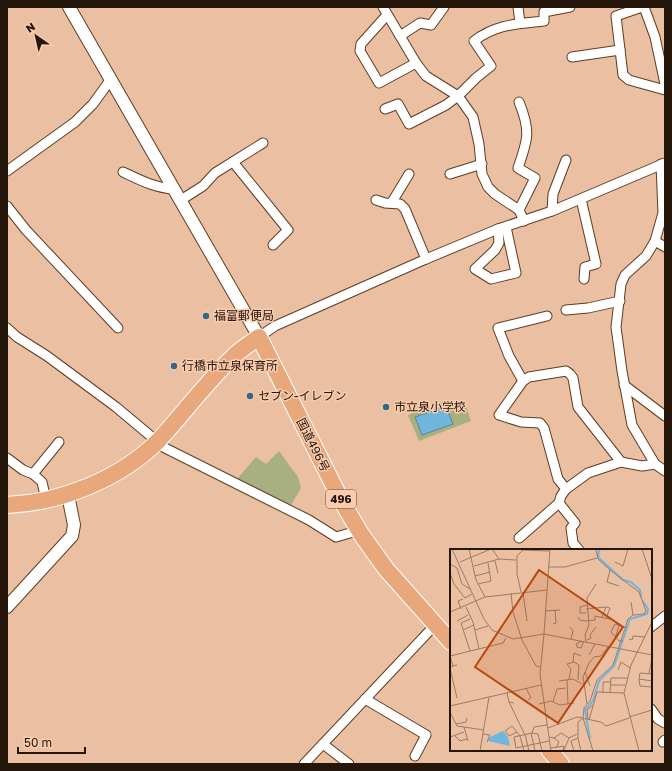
<svg xmlns="http://www.w3.org/2000/svg" width="672" height="771" viewBox="0 0 672 771" font-family="'Golos Text','Noto Sans JP',sans-serif">
<style>
.green{fill:#a8b07f}
.water{fill:#6fb6df;stroke:#59869f}
.lines{fill:none;stroke-linecap:round;stroke-linejoin:round}
.minor-casing{stroke:#603c22;stroke-width:11}
.tertiary-casing{stroke:#603c22;stroke-width:14}
.trunk-casing{stroke:#fff;stroke-width:18}
.minor{stroke:#fff;stroke-width:9}
.tertiary{stroke:#fff;stroke-width:12}
.trunk{stroke:#e8a87c;stroke-width:16}
.poi-dot{fill:#346885;stroke:#f9ccae;stroke-width:1.5}
.labels{text-anchor:middle;stroke-width:3;stroke-linejoin:round;paint-order:stroke}
.shield{fill:#f9ccae;stroke:#654d3c;stroke-width:1}
.shield-label{font-size:11px;font-weight:bold;fill:#25160b}
.poi-label{font-size:12px;fill:#25160b;stroke:#f9ccae;text-anchor:start}
.street-label{font-size:12px;fill:#25160b;stroke:#f9ccae}
.inset-river{fill:none;stroke:#6fb6df;stroke-width:2}
.inset-road{fill:none;stroke:#9c7b65;stroke-width:1}
.view{fill:#b7480c;fill-opacity:0.15;stroke:#b7480c;stroke-width:2}
.inset-edge{fill:none;stroke:#25160b;stroke-width:2}
</style>
<rect width="100%" height="100%" fill="#ebbfa1"/>
<g class="green">
<path d="M 449,399 L 454,411 L 466,407 L 471,421 L 419,441 L 408,415 Z"/>
<path d="M 279,451 L 298,477 L 301,488 L 290,507 L 237,479 L 256,457 L 266,464 Z"/>
</g>
<path class="water" d="M 446,406 L 453,424 L 422,435 L 415,417 Z"/>
<g class="lines">
<g class="minor-casing">
<g id="minor">
<path d="M 383,7 L 416,63 L 426,76 L 458,96 L 473,117 L 479,144 L 482,174 L 488,187 L 495,194 L 519,210 L 524,221"/>
<path d="M 518,7 L 520,23"/>
<path d="M 642,7 L 616,16 L 623,75 L 629,80 L 665,90"/>
<path d="M 644,7 L 655,37 L 665,84"/>
<path d="M 387,15 L 361,44 L 360,51 L 379,83 L 416,63"/>
<path d="M 400,36 L 420,23 L 431,25 L 444,7"/>
<path d="M 572,57 L 620,50"/>
<path d="M 385,109 L 398,104 L 409,124 L 446,105 L 458,96 L 476,78 L 491,66 L 474,41 C 496,24 517,24 544,21 L 544,12 L 570,7"/>
<path d="M 233,162 L 288,230 L 273,245"/>
<path d="M 661,164 L 663,213 L 655,241 L 646,256 L 625,275 L 621,284 L 616,327 L 622,371 L 632,425 L 655,464 L 665,471"/>
<path d="M 7,171 L 75,122 L 93,104 L 111,79"/>
<path d="M 123,172 C 140,180 155,188 174,189"/>
<path d="M 450,174 L 482,164"/>
<path d="M 581,199 L 596,264 L 585,267 L 584,279"/>
<path d="M 181,200 L 203,186 L 215,173 L 263,143"/>
<path d="M 376,200 L 385,203 L 400,204 L 405,209 L 426,259"/>
<path d="M 392,202 L 409,174"/>
<path d="M 7,206 L 26,230 L 118,328"/>
<path d="M 519,210 L 535,178 L 518,168 C 528,139 531,131 519,102"/>
<path d="M 552,211 L 553,194 L 566,160"/>
<path d="M 498,229 L 499,243 L 495,250 L 475,269 L 491,279 L 516,273 L 506,227"/>
<path d="M 655,241 L 665,247"/>
<path d="M 566,310 L 588,308 L 620,301"/>
<path d="M 7,328 L 17,337 L 47,356 L 116,407 L 165,448 L 309,520 L 336,537 L 350,533 L 358,528"/>
<path d="M 259,337 L 275,326 L 426,259 L 498,229 L 552,211 L 665,163"/>
<path d="M 523,381 L 509,356 L 498,328 L 547,316"/>
<path d="M 624,385 L 665,416"/>
<path d="M 7,458 L 23,470 L 33,474 L 42,482 L 46,500"/>
<path d="M 33,474 L 59,442"/>
<path d="M 566,489 L 558,479 L 544,428 L 540,423 L 521,422 L 499,415 L 523,381 L 529,377 L 566,371 L 570,374 L 573,378 L 578,407 L 621,462"/>
<path d="M 559,503 L 575,523 L 571,528 L 573,543 L 579,550"/>
<path d="M 519,538 L 559,503 L 561,496 L 566,489 L 588,473 L 621,462 L 642,466 L 655,464"/>
<path d="M 651,627 L 665,616"/>
<path d="M 365,699 L 426,735 L 415,756"/>
<path d="M 651,709 L 658,719 L 665,723"/>
<path d="M 663,742 L 665,740"/>
<path d="M 323,744 L 349,764"/>
<path d="M 304,764 L 435,625"/>
</g>
</g>
<g class="tertiary-casing">
<g id="tertiary">
<path d="M 69,7 L 259,337"/>
<path d="M 7,607 L 72,536 L 74,525 L 68,495"/>
</g>
</g>
<g class="trunk-casing">
<g id="trunk">
<path d="M 7,505 C 60,503 120,479 158,441 C 184,413 207,381 235,355 C 242,348 251,343 259,337 L 341,500 L 361,534 L 386,569 L 451,642"/>
<path d="M 549,750 L 561,764"/>
</g>
</g>
<use href="#minor" class="minor"/>
<use href="#tertiary" class="tertiary"/>
<use href="#trunk" class="trunk"/>
</g>
<g class="poi-dot">
<circle cx="206" cy="316" r="4"/>
<circle cx="174" cy="366" r="4"/>
<circle cx="250" cy="396" r="4"/>
<circle cx="386" cy="407" r="4"/>
</g>
<g class="labels">
<rect class="shield" x="326" y="490" width="30" height="18" rx="3"/>
<g class="shield-label">
<text x="341" y="503">496</text>
</g>
<g class="poi-label">
<text x="214" y="320">福富郵便局</text>
<text x="182" y="370">行橋市立泉保育所</text>
<text x="258" y="400">セブン-イレブン</text>
<text x="394" y="411">市立泉小学校</text>
</g>
<g class="street-label">
<text transform="translate(313 445) rotate(63)" y="4">国道496号</text>
</g>
</g>
<g transform="translate(450 549)">
<rect width="202" height="202" fill="#ebbfa1"/>
<path d="M 53,182 L 58,188 L 60,197 L 38,192 L 40,188 Z" fill="#6fb6df"/>
<path class="inset-river" d="M 150,0 L 148,4 L 149,9 L 173,31 L 181,33 L 190,41 L 191,48M 140,190 L 135,161 L 143,152 L 149,132 L 164,117 L 180,70 L 197,65 L 198,60 L 193,52"/>
<path class="inset-road" d="M 2,0 L 34,70 L 42,81 L 63,90 L 94,85 L 90,125 L 101,202M 19,0 L 26,31 L 35,48M 42,0 L 49,10 L 66,11M 100,0 L 94,85 L 202,106M 192,0 L 202,30M 146,1 L 148,10 L 160,21 L 157,33 L 169,37M 45,12 L 48,24M 10,13 L 41,0M 165,13 L 173,17 L 178,0M 0,15 L 7,19 L 12,35 L 20,40M 24,17 L 49,10M 98,18 L 115,18 L 147,9M 0,24 L 4,35 L 15,49 L 22,45M 25,27 L 40,23M 28,35 L 41,32 L 38,14M 71,43 L 67,25 L 67,7 L 73,1 L 99,2M 61,44 L 63,63 L 72,91 L 86,117 L 90,118M 73,44 L 77,72M 181,53 L 183,66M 16,58 L 23,73 L 29,100M 156,58 L 160,59 L 156,69M 11,60 L 8,52 L 13,50M 136,60 L 156,58 L 152,68M 95,62 L 110,61M 0,63 L 35,48 L 97,41M 136,64 L 130,64 L 130,58 L 137,56M 128,68 L 130,71 L 136,72 L 145,71 L 145,67 L 160,70M 20,70 L 11,74 L 20,102M 7,72 L 18,66M 103,75 L 106,74 L 105,61M 120,78 L 123,82 L 121,90M 13,81 L 24,76M 25,81 L 38,77M 165,89 L 169,77M 179,90 L 182,91 L 183,87 L 195,88M 137,91 L 141,89 L 140,86 L 146,78M 132,92 L 126,95 L 127,98 L 131,99 L 134,92M 173,92 L 169,92 L 161,83 L 165,75 L 177,79M 136,93 L 135,86 L 139,76 L 137,49 L 146,35M 139,106 L 145,95M 0,107 L 53,94 L 56,89M 0,107 L 3,117 L 7,116M 123,113 L 124,104 L 131,107M 3,117 L 0,119 L 7,149M 168,121 L 171,113 L 180,119M 135,123 L 140,137M 199,124 L 202,110M 202,125 L 190,124 L 189,130 L 190,137 L 202,138M 119,130 L 121,120 L 117,115 L 124,113 L 129,116 L 128,131M 189,130 L 202,132M 117,131 L 118,155M 109,132 L 123,130 L 132,135M 160,136 L 175,136M 76,139 L 81,149 L 78,151M 153,143 L 153,133 L 161,133M 160,143 L 161,129 L 177,129M 57,144 L 59,153 L 64,154M 59,153 L 75,186M 103,153 L 107,140 L 116,139M 89,155 L 101,152 L 110,156 L 124,154M 137,155 L 133,128 L 139,114 L 144,108 L 151,107 L 158,98M 0,157 L 91,136M 0,163 L 7,177 L 34,181M 179,168 L 202,161M 138,170 L 137,161 L 143,156M 139,171 L 147,143 L 174,144M 6,175 L 16,173 L 17,169M 97,176 L 84,178 L 82,184 L 64,188 L 66,199 L 99,192M 14,178 L 18,192M 98,179 L 127,168 L 151,173 L 156,177 L 179,169M 67,183 L 59,187 L 55,182 L 62,177 L 70,187 L 74,202M 81,184 L 85,202M 82,184 L 88,185 L 92,202M 33,185 L 40,186 L 37,193M 75,185 L 79,202M 5,187 L 10,192 L 17,190M 0,188 L 14,183M 99,188 L 104,189 L 111,184 L 119,189 L 127,185M 104,189 L 109,193 L 106,199M 128,189 L 128,173 L 132,170M 101,199 L 114,197 L 113,202M 114,201 L 119,189M 30,202 L 39,148M 124,202 L 121,192 L 128,189 L 131,202M 143,202 L 133,169 L 134,159 L 140,152 L 147,131 L 163,116 L 178,70 L 183,66 L 194,65 L 196,62 L 189,43 L 160,21M 189,202 L 174,144 L 181,116 L 202,73"/>
<path class="view" d="M 89,21 L 173,78 L 108,174 L 25,118 Z"/>
<rect width="202" height="202" class="inset-edge"/>
</g>
<rect width="672" height="771" fill="none" stroke="#25160b" stroke-width="16"/>
<g transform="translate(36 36) rotate(326)" stroke="#f9ccae" stroke-width="3" paint-order="stroke">
<path d="M0-3L7 15L0 10L-7 15Z" fill="#25160b"/>
<text y="-6" font-size="11" font-weight="bold" text-anchor="middle" fill="#25160b">N</text>
</g>
<path d="M18 747v6h67v-6" fill="none" stroke="#25160b" stroke-width="2"/>
<text x="24" y="747" font-size="12" fill="#25160b" stroke="#f9ccae" stroke-width="3" paint-order="stroke">50 m</text>
</svg>
